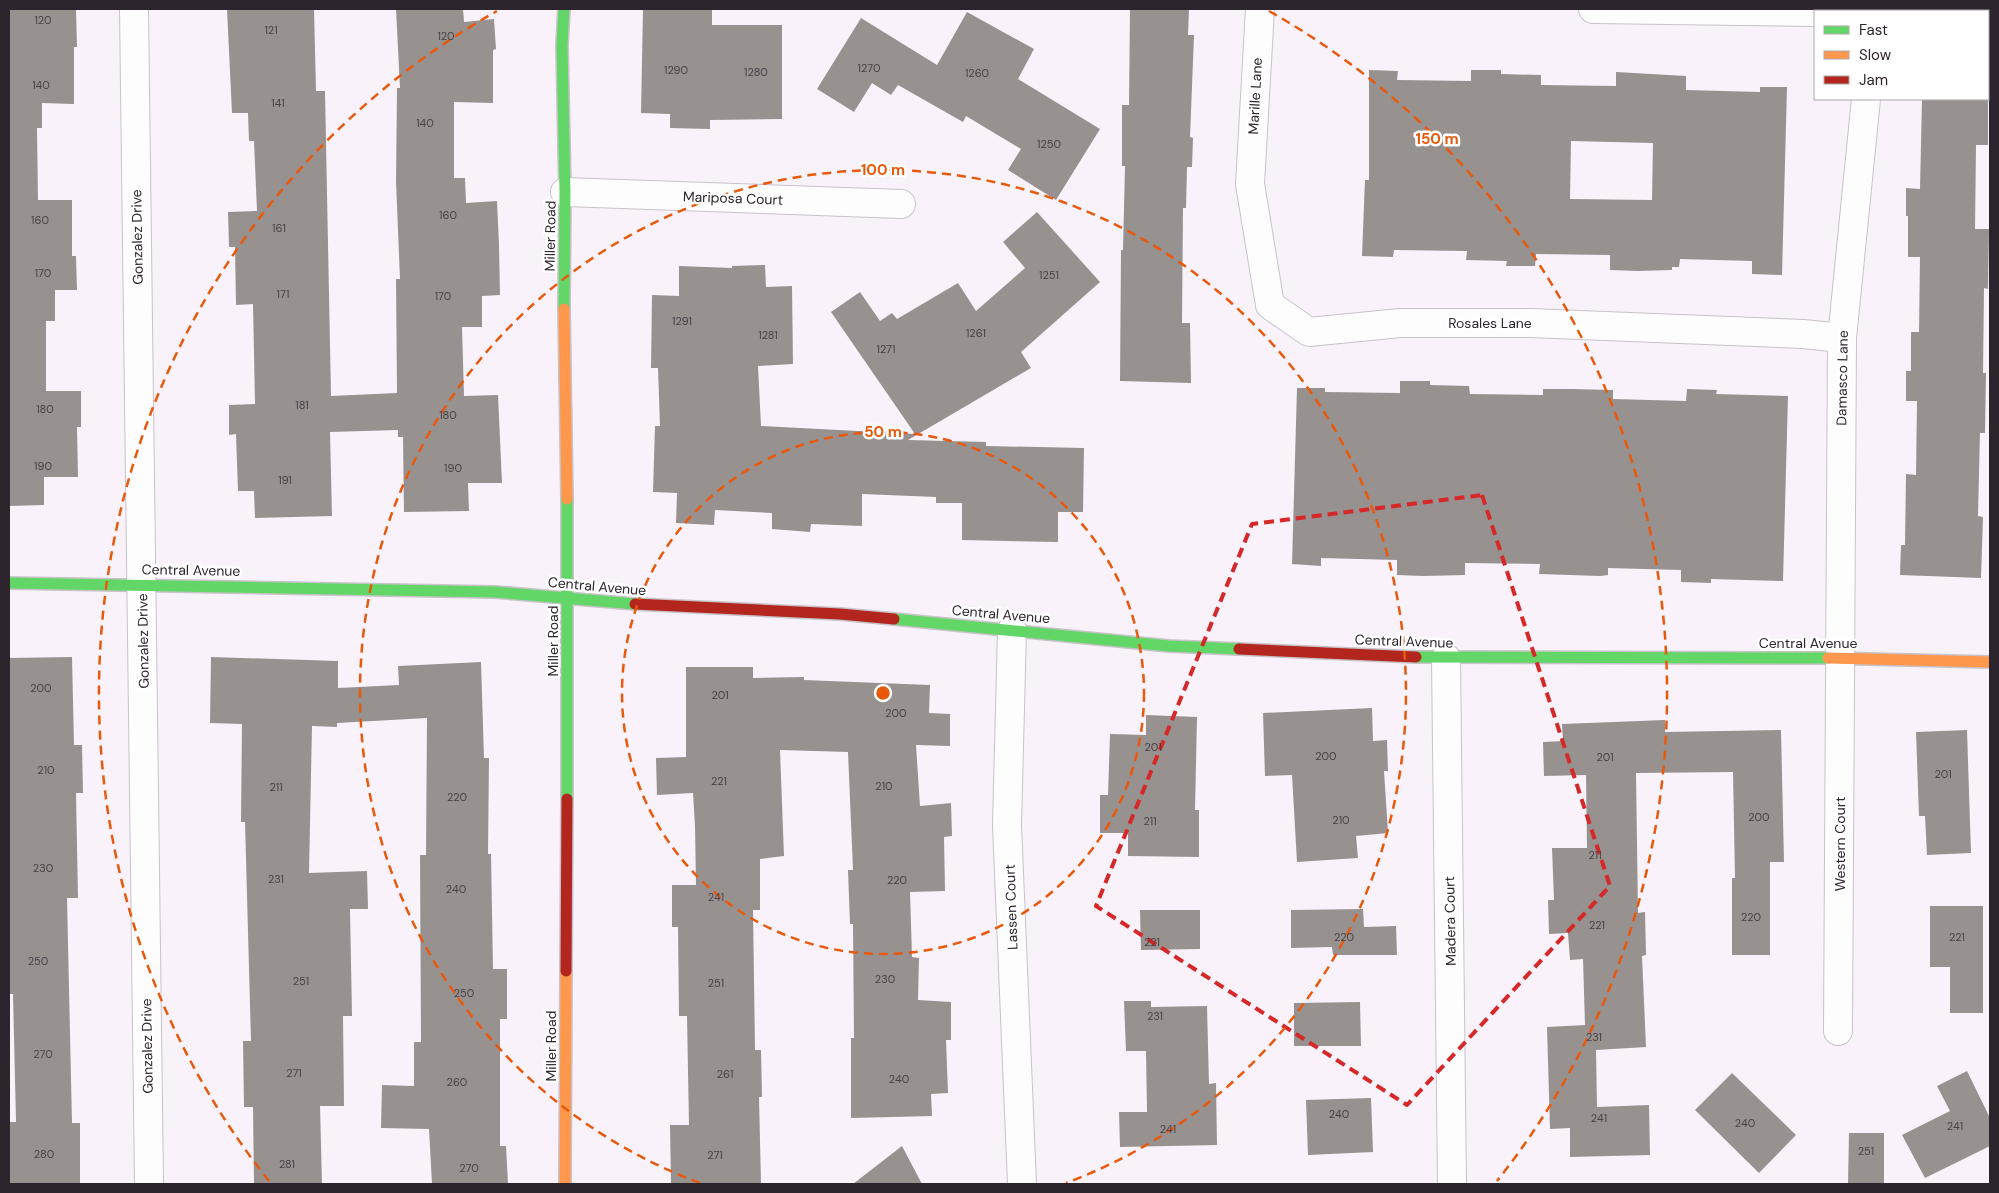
<svg xmlns="http://www.w3.org/2000/svg" width="1999" height="1193" viewBox="0 0 1999 1193" font-family="'DM Sans',sans-serif">
<style>
.building{fill:#979190;fill-rule:evenodd}
.lines{fill:none;stroke-linecap:round;stroke-linejoin:round}
.street-casing{stroke:#c8c2c9;stroke-width:30}
.fast-casing{stroke:#c8c2c9;stroke-width:14}
.slow-casing{stroke:#c8c2c9;stroke-width:14}
.jam-casing{stroke:#c8c2c9;stroke-width:14}
.street{stroke:#fefdfe;stroke-width:28}
.fast{stroke:#63d668;stroke-width:11}
.slow{stroke:#ff974d;stroke-width:11}
.jam{stroke:#b3261e;stroke-width:11}
.marked{fill:none;stroke:#d62828;stroke-width:4;stroke-dasharray:10 6;stroke-linejoin:round}
.ring{fill:none;stroke:#e8590c;stroke-width:2.5;stroke-dasharray:9 6}
.labels{text-anchor:middle;stroke-width:5;stroke-linejoin:round;paint-order:stroke}
.number-label{font-size:11px;fill:#484046}
.street-label{font-size:14px;fill:#2d252d;stroke:#fff}
.centre{fill:#e8590c;stroke:#fff;stroke-width:2.5}
.ring-label{font-size:15px;text-anchor:middle;font-weight:bold;fill:#e8590c;stroke:#fff;stroke-width:5;stroke-linejoin:round;paint-order:stroke}
</style>
<rect width="100%" height="100%" fill="#f9f2fa"/>
<g class="building">
<path d="M 9,9 L 76,9 L 77,47 L 74,47 L 74,104 L 42,103 L 42,128 L 37,128 L 38,200 L 72,200 L 72,256 L 76,256 L 77,290 L 55,290 L 55,321 L 46,321 L 46,391 L 81,391 L 81,427 L 77,427 L 78,477 L 44,477 L 44,505 L 9,506 Z"/>
<path d="M 227,9 L 314,9 L 316,91 L 325,91 L 331,396 L 397,393 L 396,279 L 400,279 L 396,181 L 397,88 L 400,88 L 396,9 L 463,9 L 464,22 L 494,19 L 496,49 L 493,50 L 493,103 L 454,102 L 454,178 L 465,178 L 466,203 L 497,201 L 499,245 L 500,295 L 482,296 L 482,327 L 462,327 L 464,396 L 498,395 L 502,483 L 468,483 L 469,511 L 404,512 L 403,437 L 398,437 L 398,430 L 330,432 L 332,516 L 255,518 L 254,491 L 238,491 L 236,434 L 229,435 L 229,405 L 255,404 L 253,304 L 236,305 L 235,247 L 229,247 L 228,212 L 257,211 L 254,141 L 249,141 L 248,113 L 232,113 Z"/>
<path d="M 643,9 L 712,9 L 712,25 L 782,25 L 782,119 L 710,120 L 710,129 L 670,128 L 670,114 L 641,113 Z"/>
<path d="M 1130,9 L 1189,9 L 1188,35 L 1194,35 L 1190,137 L 1193,138 L 1192,167 L 1187,167 L 1186,208 L 1183,208 L 1182,323 L 1190,323 L 1191,383 L 1120,381 L 1121,250 L 1123,250 L 1125,166 L 1122,166 L 1122,105 L 1129,105 Z"/>
<path d="M 967,12 L 1034,49 L 1018,79 L 1100,129 L 1056,200 L 1008,170 L 1021,149 L 966,116 L 963,122 L 898,85 L 891,95 L 872,83 L 854,112 L 817,89 L 861,18 L 937,65 Z"/>
<path d="M 1369,70 L 1398,71 L 1397,80 L 1471,81 L 1471,70 L 1501,70 L 1501,74 L 1541,75 L 1541,85 L 1616,86 L 1616,72 L 1686,76 L 1686,90 L 1760,92 L 1760,87 L 1787,87 L 1782,275 L 1752,274 L 1752,261 L 1680,259 L 1679,267 L 1672,267 L 1672,270 L 1638,271 L 1610,270 L 1610,255 L 1536,254 L 1535,266 L 1506,266 L 1507,261 L 1466,260 L 1467,251 L 1394,250 L 1393,257 L 1362,256 L 1365,180 L 1369,180 ZM 1571,141 L 1653,143 L 1652,200 L 1570,199 Z"/>
<path d="M 1922,99 L 1988,99 L 1988,145 L 1976,145 L 1975,229 L 1989,229 L 1988,289 L 1984,288 L 1983,373 L 1986,373 L 1985,433 L 1980,433 L 1978,516 L 1983,517 L 1981,578 L 1900,575 L 1901,545 L 1905,545 L 1906,474 L 1916,475 L 1917,401 L 1906,401 L 1906,371 L 1911,371 L 1911,332 L 1919,332 L 1920,257 L 1908,257 L 1908,216 L 1906,216 L 1906,188 L 1920,189 Z"/>
<path d="M 1037,212 L 1100,282 L 1021,352 L 1031,368 L 908,440 L 986,442 L 986,446 L 1084,448 L 1083,512 L 1058,512 L 1058,542 L 962,540 L 962,503 L 936,503 L 936,497 L 862,494 L 862,526 L 811,524 L 810,532 L 772,529 L 772,513 L 715,510 L 714,525 L 676,523 L 677,493 L 653,492 L 655,426 L 660,426 L 658,368 L 651,368 L 652,295 L 679,296 L 679,266 L 732,268 L 732,266 L 765,265 L 766,287 L 792,286 L 793,364 L 758,366 L 761,426 L 915,434 L 831,312 L 860,292 L 880,321 L 892,313 L 897,319 L 958,283 L 976,311 L 1025,268 L 1003,242 Z"/>
<path d="M 1400,381 L 1430,381 L 1430,385 L 1469,386 L 1470,394 L 1543,395 L 1543,389 L 1572,389 L 1613,390 L 1613,399 L 1686,401 L 1687,389 L 1717,390 L 1716,394 L 1788,396 L 1783,581 L 1711,579 L 1711,583 L 1681,582 L 1681,570 L 1608,568 L 1608,575 L 1600,576 L 1539,574 L 1540,564 L 1465,563 L 1465,575 L 1424,576 L 1397,575 L 1397,560 L 1321,558 L 1321,566 L 1292,564 L 1297,388 L 1325,388 L 1325,392 L 1400,393 Z"/>
<path d="M 72,657 L 74,745 L 82,745 L 83,793 L 76,793 L 78,898 L 67,898 L 72,1123 L 80,1123 L 80,1184 L 9,1184 L 9,1122 L 16,1122 L 13,994 L 9,994 L 9,658 Z"/>
<path d="M 211,657 L 338,661 L 338,688 L 399,685 L 398,666 L 481,662 L 484,758 L 489,758 L 488,854 L 491,854 L 493,969 L 507,969 L 507,1019 L 500,1019 L 500,1146 L 506,1146 L 508,1184 L 432,1184 L 429,1129 L 381,1128 L 382,1085 L 414,1086 L 414,1042 L 421,1042 L 420,855 L 426,855 L 427,718 L 337,723 L 337,727 L 312,726 L 309,873 L 367,871 L 368,909 L 350,909 L 352,1016 L 343,1016 L 344,1106 L 320,1106 L 322,1184 L 254,1184 L 253,1107 L 244,1107 L 243,1041 L 251,1041 L 245,822 L 241,822 L 242,724 L 210,723 Z"/>
<path d="M 686,667 L 753,667 L 753,678 L 804,677 L 804,680 L 930,685 L 929,713 L 950,714 L 950,746 L 916,745 L 920,806 L 951,803 L 952,836 L 944,837 L 945,891 L 910,892 L 912,957 L 919,958 L 918,1000 L 951,1002 L 951,1040 L 946,1040 L 948,1093 L 931,1094 L 932,1116 L 851,1118 L 851,1038 L 854,1038 L 853,924 L 850,924 L 848,870 L 853,870 L 848,752 L 780,750 L 784,856 L 760,859 L 760,910 L 753,910 L 755,1050 L 761,1050 L 762,1097 L 759,1097 L 761,1184 L 671,1184 L 670,1125 L 689,1125 L 687,1016 L 679,1016 L 678,927 L 672,927 L 672,885 L 696,885 L 695,826 L 693,793 L 657,795 L 656,758 L 686,757 Z"/>
<path d="M 1372,708 L 1373,741 L 1387,740 L 1388,771 L 1384,771 L 1388,833 L 1356,836 L 1358,858 L 1297,862 L 1292,775 L 1265,776 L 1263,713 Z"/>
<path d="M 1146,715 L 1197,717 L 1195,810 L 1199,810 L 1199,857 L 1128,856 L 1128,833 L 1100,833 L 1100,795 L 1108,795 L 1110,734 L 1146,735 Z"/>
<path d="M 1665,720 L 1665,732 L 1781,730 L 1784,862 L 1770,862 L 1770,955 L 1732,955 L 1732,878 L 1735,878 L 1733,772 L 1636,773 L 1638,913 L 1645,912 L 1646,955 L 1642,956 L 1646,1047 L 1596,1050 L 1597,1107 L 1649,1105 L 1650,1155 L 1570,1157 L 1570,1128 L 1550,1129 L 1547,1027 L 1585,1025 L 1583,959 L 1570,960 L 1568,933 L 1549,934 L 1548,900 L 1554,900 L 1552,848 L 1587,848 L 1586,775 L 1544,776 L 1543,742 L 1563,741 L 1562,724 Z"/>
<path d="M 1967,730 L 1971,853 L 1927,855 L 1925,816 L 1919,816 L 1916,732 Z"/>
<path d="M 1930,906 L 1983,906 L 1983,1013 L 1950,1013 L 1950,967 L 1930,967 Z"/>
<path d="M 1363,909 L 1364,927 L 1396,926 L 1397,955 L 1333,955 L 1332,947 L 1291,948 L 1291,910 Z"/>
<path d="M 1140,910 L 1200,910 L 1200,949 L 1141,950 Z"/>
<path d="M 1124,1001 L 1151,1001 L 1151,1007 L 1207,1006 L 1209,1084 L 1216,1083 L 1217,1145 L 1120,1147 L 1119,1112 L 1147,1112 L 1146,1051 L 1126,1051 Z"/>
<path d="M 1360,1002 L 1361,1046 L 1294,1046 L 1294,1003 Z"/>
<path d="M 1967,1071 L 1990,1118 L 1990,1146 L 1925,1178 L 1902,1135 L 1950,1111 L 1937,1086 Z"/>
<path d="M 1732,1073 L 1796,1135 L 1759,1173 L 1695,1110 Z"/>
<path d="M 1371,1098 L 1373,1152 L 1308,1155 L 1306,1100 Z"/>
<path d="M 1849,1133 L 1884,1133 L 1884,1184 L 1848,1184 Z"/>
<path d="M 902,1146 L 922,1184 L 853,1184 Z"/>
</g>
<g class="lines">
<g class="street-casing">
<g id="street">
<path d="M 134,9 L 149,1184"/>
<path d="M 1260,9 L 1250,184 L 1270,305 L 1309,332 L 1400,323 L 1530,323 L 1803,334 L 1842,338"/>
<path d="M 1593,9 L 1815,12"/>
<path d="M 565,192 L 901,204"/>
<path d="M 1012,630 L 1007,825 L 1022,1184"/>
<path d="M 1446,658 L 1452,1184"/>
<path d="M 1838,1031 L 1842,338 L 1866,99"/>
</g>
</g>
<g class="fast-casing">
<g id="fast">
<path d="M 564,9 L 562,45 L 565,192 L 564,309"/>
<path d="M 567,499 L 567,799"/>
<path d="M 9,583 L 495,592 L 635,604"/>
<path d="M 894,619 L 1169,646 L 1239,649"/>
<path d="M 1416,657 L 1828,658"/>
</g>
</g>
<g class="slow-casing">
<g id="slow">
<path d="M 564,309 L 567,499"/>
<path d="M 1828,658 L 1990,662"/>
<path d="M 565,1184 L 566,971"/>
</g>
</g>
<g class="jam-casing">
<g id="jam">
<path d="M 635,604 L 840,614 L 894,619"/>
<path d="M 1239,649 L 1416,657"/>
<path d="M 566,971 L 567,799"/>
</g>
</g>
<use href="#street" class="street"/>
<use href="#fast" class="fast"/>
<use href="#slow" class="slow"/>
<use href="#jam" class="jam"/>
</g>
<path class="marked" d="M 1482,495 L 1610,886 L 1407,1105 L 1096,906 L 1252,524 Z"/>
<g class="ring">
<circle cx="883" cy="693" r="261"/>
<path d="M700 1183A523 523 0 1 1 1066 1183"/>
<path d="M269 1181A784 784 0 0 1 497 11M1269 11A784 784 0 0 1 1497 1181"/>
</g>
<g class="labels">
<g class="number-label">
<text x="43" y="24">120</text>
<text x="271" y="34">121</text>
<text x="446" y="40">120</text>
<text x="869" y="72">1270</text>
<text x="676" y="74">1290</text>
<text x="756" y="76">1280</text>
<text x="977" y="77">1260</text>
<text x="41" y="89">140</text>
<text x="278" y="107">141</text>
<text x="425" y="127">140</text>
<text x="1049" y="148">1250</text>
<text x="448" y="219">160</text>
<text x="40" y="224">160</text>
<text x="279" y="232">161</text>
<text x="43" y="277">170</text>
<text x="1049" y="279">1251</text>
<text x="283" y="298">171</text>
<text x="443" y="300">170</text>
<text x="682" y="325">1291</text>
<text x="976" y="337">1261</text>
<text x="768" y="339">1281</text>
<text x="886" y="353">1271</text>
<text x="302" y="409">181</text>
<text x="45" y="413">180</text>
<text x="448" y="419">180</text>
<text x="43" y="470">190</text>
<text x="453" y="472">190</text>
<text x="285" y="484">191</text>
<text x="41" y="692">200</text>
<text x="720" y="699">201</text>
<text x="896" y="717">200</text>
<text x="1153" y="751">201</text>
<text x="1326" y="760">200</text>
<text x="1605" y="761">201</text>
<text x="46" y="774">210</text>
<text x="1943" y="778">201</text>
<text x="719" y="785">221</text>
<text x="884" y="790">210</text>
<text x="276" y="791">211</text>
<text x="457" y="801">220</text>
<text x="1759" y="821">200</text>
<text x="1341" y="824">210</text>
<text x="1150" y="825">211</text>
<text x="1595" y="859">211</text>
<text x="43" y="872">230</text>
<text x="276" y="883">231</text>
<text x="897" y="884">220</text>
<text x="456" y="893">240</text>
<text x="716" y="901">241</text>
<text x="1751" y="921">220</text>
<text x="1597" y="929">221</text>
<text x="1344" y="941">220</text>
<text x="1957" y="941">221</text>
<text x="1152" y="946">221</text>
<text x="38" y="965">250</text>
<text x="885" y="983">230</text>
<text x="301" y="985">251</text>
<text x="716" y="987">251</text>
<text x="464" y="997">250</text>
<text x="1155" y="1020">231</text>
<text x="1594" y="1041">231</text>
<text x="43" y="1058">270</text>
<text x="294" y="1077">271</text>
<text x="725" y="1078">261</text>
<text x="899" y="1083">240</text>
<text x="457" y="1086">260</text>
<text x="1339" y="1118">240</text>
<text x="1599" y="1122">241</text>
<text x="1745" y="1127">240</text>
<text x="1955" y="1130">241</text>
<text x="1168" y="1133">241</text>
<text x="1866" y="1155">251</text>
<text x="44" y="1158">280</text>
<text x="715" y="1159">271</text>
<text x="287" y="1168">281</text>
<text x="469" y="1172">270</text>
</g>
<g class="street-label">
<text transform="translate(1255 96) rotate(-87)" y="5">Marille Lane</text>
<text transform="translate(733 198) rotate(2)" y="5">Mariposa Court</text>
<text transform="translate(550 236) rotate(-89)" y="5">Miller Road</text>
<text transform="translate(137 237) rotate(-91)" y="5">Gonzalez Drive</text>
<text x="1490" y="328">Rosales Lane</text>
<text transform="translate(1842 378) rotate(-89)" y="5">Damasco Lane</text>
<text transform="translate(191 570) rotate(1)" y="5">Central Avenue</text>
<text transform="translate(597 586) rotate(5)" y="5">Central Avenue</text>
<text transform="translate(1001 614) rotate(5)" y="5">Central Avenue</text>
<text transform="translate(143 641) rotate(-91)" y="5">Gonzalez Drive</text>
<text transform="translate(553 641) rotate(-90)" y="5">Miller Road</text>
<text transform="translate(1404 641) rotate(2)" y="5">Central Avenue</text>
<text x="1808" y="648">Central Avenue</text>
<text transform="translate(1840 844) rotate(-90)" y="5">Western Court</text>
<text transform="translate(1011 907) rotate(-92)" y="5">Lassen Court</text>
<text transform="translate(1450 921) rotate(-91)" y="5">Madera Court</text>
<text transform="translate(147 1046) rotate(-91)" y="5">Gonzalez Drive</text>
<text transform="translate(551 1046) rotate(-90)" y="5">Miller Road</text>
</g>
</g>
<circle cx="883" cy="693" r="8" class="centre"/>
<g class="ring-label">
<text x="1437" y="144">150 m</text>
<text x="883" y="175">100 m</text>
<text x="883" y="437">50 m</text>
</g>
<rect width="1999" height="1193" fill="none" stroke="#2d252d" stroke-width="20"/>
<rect x="1814" y="10" width="175" height="90" fill="#ffffff" stroke="#aba8ab"/>
<rect x="1824" y="26" width="25" height="8" fill="#63d668" stroke="#aba8ab"/>
<text x="1859" y="35" font-size="15" fill="#2d252d">Fast</text>
<rect x="1824" y="51" width="25" height="8" fill="#ff974d" stroke="#aba8ab"/>
<text x="1859" y="60" font-size="15" fill="#2d252d">Slow</text>
<rect x="1824" y="76" width="25" height="8" fill="#b3261e" stroke="#aba8ab"/>
<text x="1859" y="85" font-size="15" fill="#2d252d">Jam</text>
</svg>
